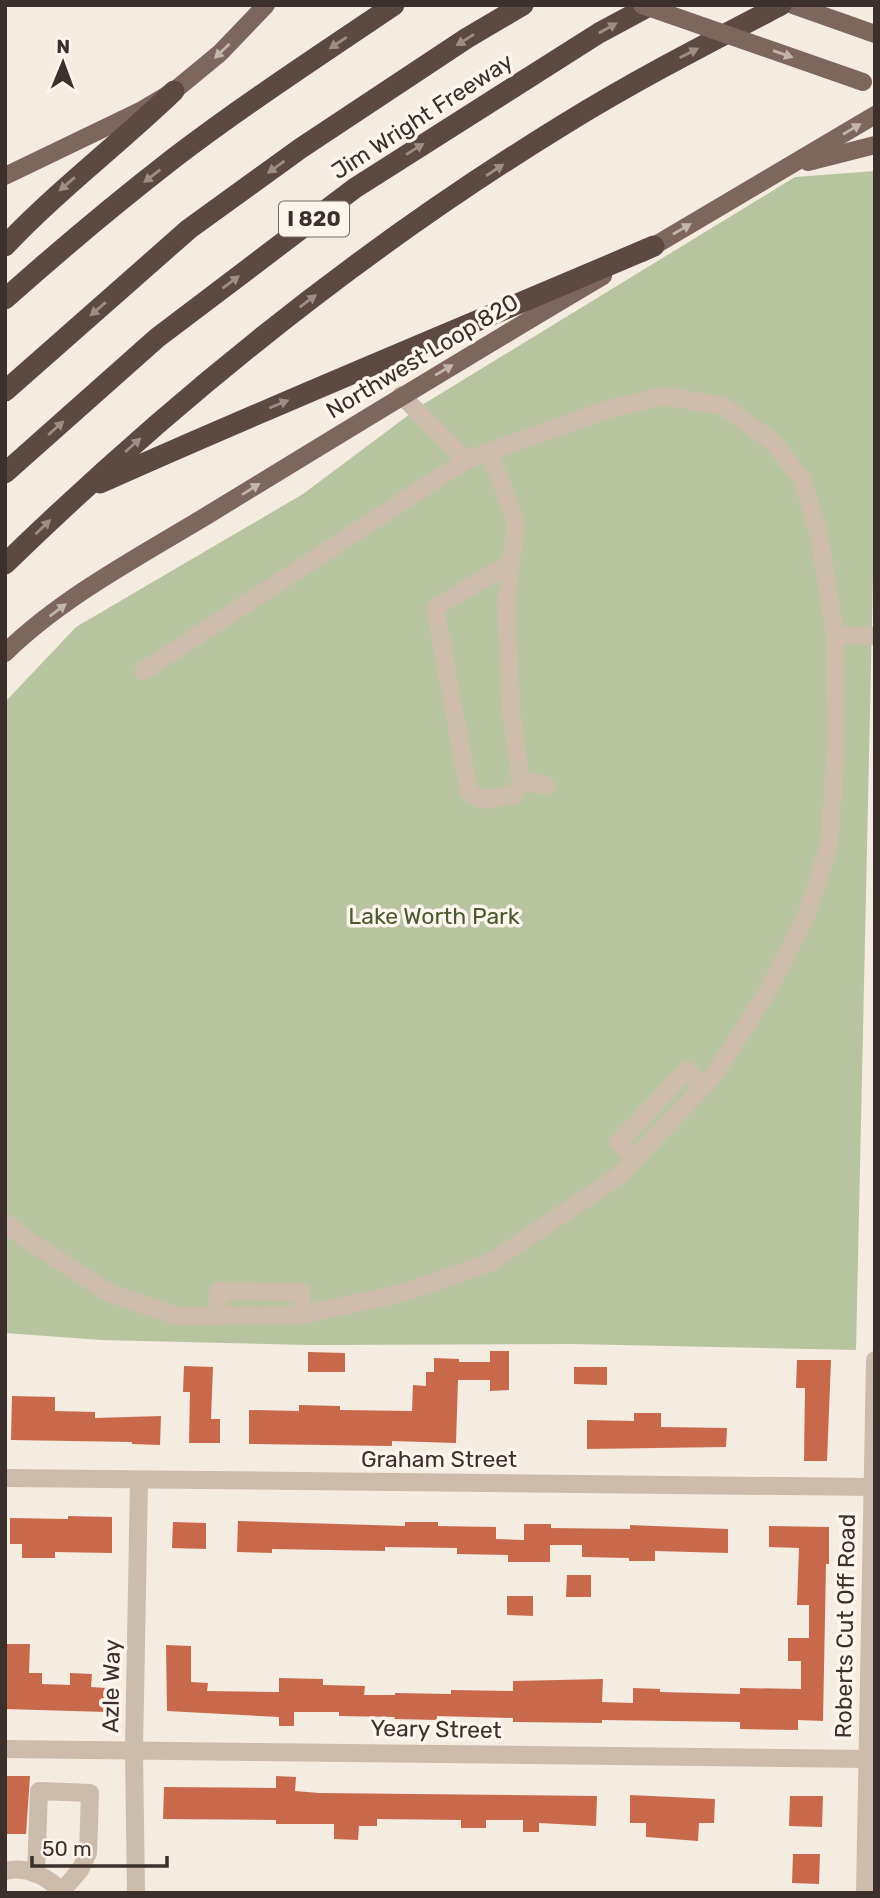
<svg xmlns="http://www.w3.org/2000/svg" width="880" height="1898" viewBox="0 0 880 1898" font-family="Rubik,sans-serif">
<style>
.green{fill:#b8c4a0}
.building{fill:#c8694b}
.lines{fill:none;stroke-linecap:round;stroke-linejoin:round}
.minor{stroke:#cdbbac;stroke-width:18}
.major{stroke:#7d675c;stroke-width:18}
.highway{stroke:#5c4a42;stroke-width:21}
.major-bridge{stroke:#7d675c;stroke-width:18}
.oneway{fill:#9c8e87}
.oneway2{fill:#c2b5ac}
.labels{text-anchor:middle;stroke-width:7;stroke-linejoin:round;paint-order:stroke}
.shield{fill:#fbf5ee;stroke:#756b66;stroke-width:2}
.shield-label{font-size:21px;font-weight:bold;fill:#3b302b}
.street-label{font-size:23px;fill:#3b302b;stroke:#fbf5ee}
.park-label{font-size:23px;fill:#4a5a2e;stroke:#fbf5ee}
</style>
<rect width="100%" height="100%" fill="#f4ebe1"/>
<path class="green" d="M 875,171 L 875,483 L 856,1350 L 573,1344 L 312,1345 L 101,1340 L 5,1333 L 5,702 L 76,627 L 303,494 L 422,405 L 584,306 L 795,177 Z"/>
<g class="building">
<path d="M 490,1351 L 509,1351 L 509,1390 L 490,1391 L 490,1380 L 458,1380 L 456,1443 L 392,1441 L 392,1446 L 249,1444 L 249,1410 L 299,1411 L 299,1405 L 340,1406 L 340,1410 L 412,1411 L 413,1385 L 426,1386 L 426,1372 L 434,1372 L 434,1358 L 459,1359 L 459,1362 L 490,1362 Z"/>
<path d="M 308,1352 L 345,1353 L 345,1372 L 308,1372 Z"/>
<path d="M 797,1360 L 831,1360 L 827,1461 L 804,1461 L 805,1388 L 796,1388 Z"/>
<path d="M 184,1366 L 213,1367 L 211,1419 L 220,1419 L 220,1443 L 189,1443 L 190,1392 L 183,1392 Z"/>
<path d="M 574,1367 L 607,1367 L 607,1385 L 574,1384 Z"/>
<path d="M 12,1396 L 55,1397 L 55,1411 L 95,1412 L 95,1418 L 161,1416 L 160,1445 L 132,1444 L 132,1442 L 11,1440 Z"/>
<path d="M 634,1413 L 661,1413 L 661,1427 L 727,1428 L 726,1447 L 587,1449 L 587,1420 L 634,1421 Z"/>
<path d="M 68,1516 L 112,1517 L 112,1553 L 55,1552 L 55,1558 L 22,1558 L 22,1544 L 10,1544 L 10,1518 L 68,1519 Z"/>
<path d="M 238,1521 L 405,1526 L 405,1522 L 438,1522 L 438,1526 L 496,1527 L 496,1539 L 524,1540 L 524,1524 L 551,1524 L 551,1528 L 630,1529 L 630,1525 L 728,1529 L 728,1553 L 655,1551 L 655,1561 L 629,1561 L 629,1558 L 582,1557 L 582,1545 L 550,1545 L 550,1562 L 508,1562 L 508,1555 L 457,1554 L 457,1548 L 385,1547 L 385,1551 L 272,1549 L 272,1553 L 237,1552 Z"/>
<path d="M 173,1522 L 206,1523 L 206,1549 L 172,1548 Z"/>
<path d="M 769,1526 L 829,1527 L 829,1564 L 826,1564 L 823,1721 L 798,1720 L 798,1730 L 740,1729 L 740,1722 L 602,1720 L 602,1723 L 513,1722 L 513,1718 L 437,1716 L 437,1720 L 394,1719 L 395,1717 L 339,1716 L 339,1712 L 294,1712 L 294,1726 L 279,1726 L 279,1717 L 167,1711 L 166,1645 L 191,1646 L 191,1682 L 208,1683 L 207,1691 L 279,1692 L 279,1678 L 323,1679 L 323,1685 L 365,1686 L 364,1695 L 395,1695 L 395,1693 L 451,1694 L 451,1690 L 513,1691 L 513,1681 L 603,1679 L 602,1702 L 633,1703 L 633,1688 L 660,1689 L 660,1692 L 740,1694 L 740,1688 L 801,1689 L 801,1661 L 788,1661 L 788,1638 L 809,1638 L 809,1605 L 797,1605 L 799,1548 L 769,1547 Z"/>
<path d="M 567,1575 L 591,1575 L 591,1597 L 566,1597 Z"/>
<path d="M 507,1596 L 533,1596 L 533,1616 L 507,1615 Z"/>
<path d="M 7,1644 L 30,1644 L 29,1673 L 42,1673 L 42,1684 L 70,1685 L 70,1673 L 92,1674 L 91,1687 L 106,1688 L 106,1712 L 5,1709 Z"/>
<path d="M 5,1776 L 30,1776 L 26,1834 L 5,1834 Z"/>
<path d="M 276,1776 L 296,1777 L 295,1791 L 319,1793 L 597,1796 L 596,1826 L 539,1823 L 539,1832 L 523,1832 L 523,1820 L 486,1820 L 486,1828 L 461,1828 L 461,1820 L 377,1819 L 377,1826 L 359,1826 L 358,1840 L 334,1839 L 334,1824 L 276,1824 L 276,1820 L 163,1819 L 164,1787 L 276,1788 Z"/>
<path d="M 630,1795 L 715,1799 L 714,1823 L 699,1823 L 698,1841 L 646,1837 L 646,1823 L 630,1823 Z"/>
<path d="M 790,1796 L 823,1796 L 822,1827 L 789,1826 Z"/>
<path d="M 793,1854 L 820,1854 L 819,1884 L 792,1883 Z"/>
</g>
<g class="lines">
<g class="minor">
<path d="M 401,395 L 466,460"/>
<path d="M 490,452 L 516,524 L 506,602 L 511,710 L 521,782 L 514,795 L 481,800 L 469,792 L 435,608 L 512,562"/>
<path d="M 143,671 L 466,460 L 609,409 L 663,396 L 723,406 L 772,441 L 802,479 L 819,534 L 835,635 L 875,636"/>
<path d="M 521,782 L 546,785"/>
<path d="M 634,1159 L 618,1143 L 687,1070 L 703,1086"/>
<path d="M 5,1222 L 20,1235 L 109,1293 L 177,1316 L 301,1315 L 403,1293 L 491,1262 L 619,1176 L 714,1075 L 766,994 L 806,916 L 829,845 L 836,746 L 835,635"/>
<path d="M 218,1316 L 218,1291 L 301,1292 L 301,1315"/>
<path d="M 5,1478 L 872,1487"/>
<path d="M 5,1749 L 867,1759"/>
<path d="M 5,1871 C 28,1865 47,1877 64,1893"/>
<path d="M 36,1874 L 39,1791 L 90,1793 L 88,1853 L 80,1870 L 62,1891"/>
<path d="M 136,1893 L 134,1750 L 139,1481"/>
<path d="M 865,1893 L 875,1360"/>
</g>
<g class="major">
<path d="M 793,5 L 875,34"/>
<path d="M 808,162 L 875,145"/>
<path d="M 5,176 L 142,110 L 174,91 L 220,53 L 266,5"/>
<path d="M 642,253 L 875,115"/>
<path d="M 5,653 C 64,595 146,553 216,510 C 345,431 473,353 603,276"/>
</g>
<g class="highway">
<path d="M 5,246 C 58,190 119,144 174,91"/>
<path d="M 5,299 C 60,250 116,203 174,158 C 245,104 320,55 394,5"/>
<path d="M 5,391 L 189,229 L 301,148 L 467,38 L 523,5"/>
<path d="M 5,473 L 157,338 L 355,188 L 599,33 L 651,5"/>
<path d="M 100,483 C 283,401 469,325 654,246"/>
<path d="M 5,564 C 175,399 361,249 563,125 C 634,81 708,43 781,5"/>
</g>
<path class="major-bridge" d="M 642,5 L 863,82"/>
</g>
<defs><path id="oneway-solid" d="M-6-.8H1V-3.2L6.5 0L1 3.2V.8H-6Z" transform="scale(1.75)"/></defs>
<g class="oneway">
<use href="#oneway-solid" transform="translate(608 28) rotate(-29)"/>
<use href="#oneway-solid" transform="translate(465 40) rotate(148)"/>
<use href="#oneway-solid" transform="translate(338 43) rotate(146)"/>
<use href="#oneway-solid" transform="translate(689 53) rotate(-27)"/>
<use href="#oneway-solid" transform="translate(415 149) rotate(-32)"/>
<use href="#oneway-solid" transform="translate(276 167) rotate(144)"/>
<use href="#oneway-solid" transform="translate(495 170) rotate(-33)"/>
<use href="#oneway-solid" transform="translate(152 176) rotate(142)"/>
<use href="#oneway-solid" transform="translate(67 184) rotate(139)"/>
<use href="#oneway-solid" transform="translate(231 282) rotate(-37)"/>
<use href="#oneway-solid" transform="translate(308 301) rotate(-37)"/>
<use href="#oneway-solid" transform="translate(98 309) rotate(139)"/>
<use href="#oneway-solid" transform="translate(279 404) rotate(-22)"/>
<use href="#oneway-solid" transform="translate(56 428) rotate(-42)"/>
<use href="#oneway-solid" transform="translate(133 445) rotate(-42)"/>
<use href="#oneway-solid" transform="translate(43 527) rotate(-44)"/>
</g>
<g class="oneway2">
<use href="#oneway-solid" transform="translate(222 51) rotate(136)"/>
<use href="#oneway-solid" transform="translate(783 54) rotate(19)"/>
<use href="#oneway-solid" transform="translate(852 129) rotate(-31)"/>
<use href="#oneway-solid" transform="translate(682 229) rotate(-30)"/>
<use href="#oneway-solid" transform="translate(444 370) rotate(-31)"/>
<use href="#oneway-solid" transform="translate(251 489) rotate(-32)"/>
<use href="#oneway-solid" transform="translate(58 610) rotate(-37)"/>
</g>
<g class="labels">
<rect class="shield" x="279" y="201.5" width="70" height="35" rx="5"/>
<g class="shield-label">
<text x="314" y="226">I 820</text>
</g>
<g class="street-label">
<text transform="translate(422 116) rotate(-33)" y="8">Jim Wright Freeway</text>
<text transform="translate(422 356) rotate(-31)" y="8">Northwest Loop 820</text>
<text x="439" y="1467">Graham Street</text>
<text transform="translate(845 1626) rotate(-89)" y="8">Roberts Cut Off Road</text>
<text transform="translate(111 1686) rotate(-89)" y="8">Azle Way</text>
<text transform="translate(436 1729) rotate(1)" y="8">Yeary Street</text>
</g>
<g class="park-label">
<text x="434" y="924">Lake Worth Park</text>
</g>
</g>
<rect width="880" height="1898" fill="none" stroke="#3b302b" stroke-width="14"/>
<g transform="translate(63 63) rotate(1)" stroke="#fbf5ee" stroke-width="5" paint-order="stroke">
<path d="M0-5L12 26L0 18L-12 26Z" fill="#3b302b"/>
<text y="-10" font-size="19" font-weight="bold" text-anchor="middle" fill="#3b302b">N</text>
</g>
<path d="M32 1856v10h135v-10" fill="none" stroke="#3b302b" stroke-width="3.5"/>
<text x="42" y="1856" font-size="21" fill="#3b302b" stroke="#fbf5ee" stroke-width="5" paint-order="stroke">50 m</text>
</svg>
